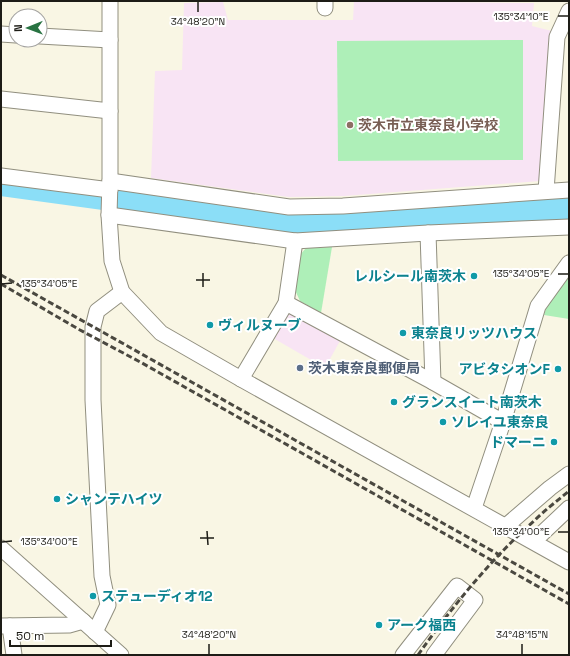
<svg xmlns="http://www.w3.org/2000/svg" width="570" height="656" viewBox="0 0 570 656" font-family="'Space Grotesk','Noto Sans JP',sans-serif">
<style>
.education{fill:#f8e4f4}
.green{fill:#aeefb8}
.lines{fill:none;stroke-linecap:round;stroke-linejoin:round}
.river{stroke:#8bdef7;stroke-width:24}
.minor-casing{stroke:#918f7f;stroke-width:17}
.minor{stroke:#fff;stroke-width:15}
.rail{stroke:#4a4840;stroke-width:3;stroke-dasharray:6 3;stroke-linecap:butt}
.ticks{fill:none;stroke:#1d1c16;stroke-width:1.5}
.education-dot{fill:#8d6e63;stroke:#fff;stroke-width:1.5}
.culture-dot{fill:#0f9aa8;stroke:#fff;stroke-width:1.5}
.service-dot{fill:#5c6f8a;stroke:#fff;stroke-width:1.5}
.labels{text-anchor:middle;stroke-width:4;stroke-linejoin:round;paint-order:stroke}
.education-label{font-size:14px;font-weight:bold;fill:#785e54;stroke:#fff;text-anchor:start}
.culture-label{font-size:14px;font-weight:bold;fill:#0d838f;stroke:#fff;text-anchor:start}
.service-label{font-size:14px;font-weight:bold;fill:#4e5e75;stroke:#fff;text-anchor:start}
.ticks-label{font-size:10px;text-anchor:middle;fill:#1d1c16;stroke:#fff;stroke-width:4;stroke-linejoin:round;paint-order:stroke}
</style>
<rect width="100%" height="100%" fill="#f9f6e4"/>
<g class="education">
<path d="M 354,1 L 534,3 L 532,26 L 556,32 L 540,181 L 344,196 L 289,197 L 151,178 L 155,71 L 182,70 L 184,3 L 223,2 L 228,20 L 353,20 Z"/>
<path d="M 295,313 L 341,339 L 325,368 L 273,338 L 286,315 Z"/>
</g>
<g class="green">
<path d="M 523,40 L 523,160 L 338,161 L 337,41 Z"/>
<path d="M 332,247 L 321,313 L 300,301 L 295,290 L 299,256 L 306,248 Z"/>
<path d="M 569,276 L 569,319 L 544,315 L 548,302 Z"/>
</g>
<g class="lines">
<path class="river" d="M 1,184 L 294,224 L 343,223 L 569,208"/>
<g class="minor-casing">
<g id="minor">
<path d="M 110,1 L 110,181 L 109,215 L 112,261 L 122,292 L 161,333 L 241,379 L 569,562"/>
<path d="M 325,1 L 325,8"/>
<path d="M 1,34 L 16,35"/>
<path d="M 40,36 L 110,40"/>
<path d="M 1,99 L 110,111"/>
<path d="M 1,176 L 110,190"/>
<path d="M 110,181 L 289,207 L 343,206 L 569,190"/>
<path d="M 546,191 L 557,37 L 569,11"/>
<path d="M 109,215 L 295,241 L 428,233 L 569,227"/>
<path d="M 428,233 L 433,382"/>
<path d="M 286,303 L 433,382 L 503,422"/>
<path d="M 241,379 L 286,303 L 295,241"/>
<path d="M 474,508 L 503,422 L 538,306 L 569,263"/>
<path d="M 506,526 L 550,488 L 569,474"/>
<path d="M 534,541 L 569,508"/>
<path d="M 1,548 L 121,655"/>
<path d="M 1,626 L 69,625 L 83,621"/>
<path d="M 10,626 L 14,655"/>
<path d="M 95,632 L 108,605 L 102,576 L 93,400 L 93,327 L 97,311 L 122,292"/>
<path d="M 403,655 L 457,586 L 475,600 L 434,655"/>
</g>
</g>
<use href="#minor" class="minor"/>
<g class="rail">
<path d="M 1,275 L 569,594"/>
<path d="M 1,284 L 80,330 L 142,363 L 346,478 L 569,604"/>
<path d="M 418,655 C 452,607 490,560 534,521 C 545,510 557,501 569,491"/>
</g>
</g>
<path class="ticks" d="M 198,2 L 198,12M 558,16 L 568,16M 203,273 L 203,287M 558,274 L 568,274M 196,280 L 210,280M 2,284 L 12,283M 207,531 L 208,545M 558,532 L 568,532M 200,538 L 214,538M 2,542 L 12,541M 209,644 L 209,654M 522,644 L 522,654"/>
<circle class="education-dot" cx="350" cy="125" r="4"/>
<g class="culture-dot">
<circle cx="474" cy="276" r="4"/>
<circle cx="210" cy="325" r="4"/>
<circle cx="403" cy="333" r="4"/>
<circle cx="558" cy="369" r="4"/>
<circle cx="394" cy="402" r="4"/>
<circle cx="443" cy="422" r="4"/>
<circle cx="554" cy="442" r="4"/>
<circle cx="57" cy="499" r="4"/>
<circle cx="93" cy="596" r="4"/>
<circle cx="379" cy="625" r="4"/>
</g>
<circle class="service-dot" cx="300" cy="368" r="4"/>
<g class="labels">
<g class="education-label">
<text x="358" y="130">茨木市立東奈良小学校</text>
</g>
<g class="culture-label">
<text x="466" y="281" text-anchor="end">レルシール南茨木</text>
<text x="218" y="330">ヴィルヌーブ</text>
<text x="411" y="338">東奈良リッツハウス</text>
<text x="550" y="374" text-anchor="end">アビタシオンF</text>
<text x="402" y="407">グランスイート南茨木</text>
<text x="451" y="427">ソレイユ東奈良</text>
<text x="546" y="447" text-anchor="end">ドマーニ</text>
<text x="65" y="504">シャンテハイツ</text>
<text x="101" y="601">ステューディオ12</text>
<text x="387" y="630">アーク福西</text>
</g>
<g class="service-label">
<text x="308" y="373">茨木東奈良郵便局</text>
</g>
</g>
<g class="ticks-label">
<text x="521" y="20">135°34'10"E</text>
<text x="198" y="25">34°48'20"N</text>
<text x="521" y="277">135°34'05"E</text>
<text x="49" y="287">135°34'05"E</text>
<text x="521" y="535">135°34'00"E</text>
<text x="49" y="545">135°34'00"E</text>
<text x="209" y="638">34°48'20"N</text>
<text x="522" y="638">34°48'15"N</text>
</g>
<rect width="570" height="656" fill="none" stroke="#1d1c16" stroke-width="4"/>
<g transform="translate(28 28) rotate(269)"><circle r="19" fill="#ffffff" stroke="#a5a4a2"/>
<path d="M0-3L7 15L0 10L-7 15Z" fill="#287342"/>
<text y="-6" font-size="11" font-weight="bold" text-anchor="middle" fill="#1d1c16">N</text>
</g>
<path d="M10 640v6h101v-6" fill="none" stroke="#1d1c16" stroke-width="2"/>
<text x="16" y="640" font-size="12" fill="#1d1c16" stroke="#ffffff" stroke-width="3" paint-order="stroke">50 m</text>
</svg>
